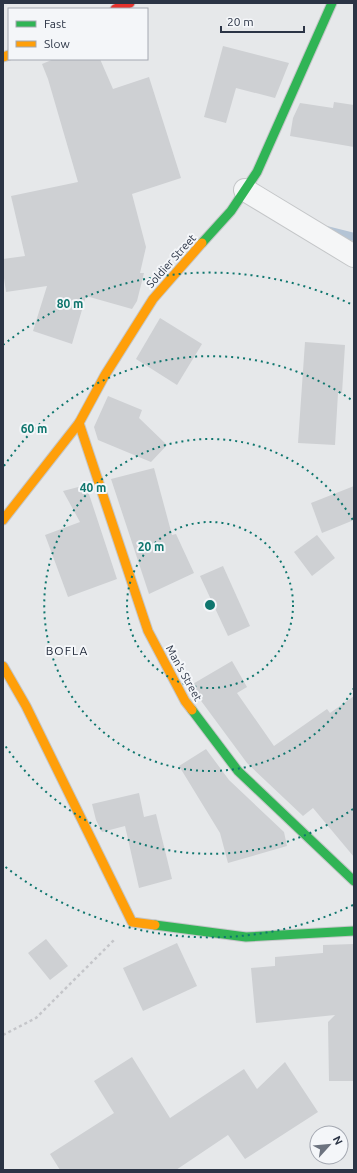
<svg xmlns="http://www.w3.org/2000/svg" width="357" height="1173" viewBox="0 0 357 1173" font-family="Ubuntu,sans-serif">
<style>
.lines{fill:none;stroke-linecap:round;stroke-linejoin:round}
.stream{stroke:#b4c4d5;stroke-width:8}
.building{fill:#ced0d3}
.street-casing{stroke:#c4c6c8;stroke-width:24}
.fast-casing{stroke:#c4c6c8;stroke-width:11}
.slow-casing{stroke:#c4c6c8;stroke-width:11}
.jam-casing{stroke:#c4c6c8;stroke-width:11}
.path{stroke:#c5c6ca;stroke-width:2.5;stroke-dasharray:3 3;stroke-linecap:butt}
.street{stroke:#f5f6f7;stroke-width:22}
.fast{stroke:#30b455;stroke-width:9}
.slow{stroke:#ff9f0a;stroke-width:9}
.jam{stroke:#e5322d;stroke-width:9}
.ring{fill:none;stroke:#0f766e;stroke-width:2;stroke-dasharray:2 4}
.labels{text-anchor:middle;stroke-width:4;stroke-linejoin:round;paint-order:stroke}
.street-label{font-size:11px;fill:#2b3445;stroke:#f4f6f9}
.neighbourhood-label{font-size:12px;letter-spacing:1px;fill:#1d2536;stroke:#f4f6f9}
.centre{fill:#0f766e;stroke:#f4f6f9;stroke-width:2}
.ring-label{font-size:12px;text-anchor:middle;font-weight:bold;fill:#0f766e;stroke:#f4f6f9;stroke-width:4;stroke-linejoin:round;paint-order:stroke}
</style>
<rect width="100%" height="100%" fill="#e6e8ea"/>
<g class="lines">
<path class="stream" d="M 326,230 L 354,237"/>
</g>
<g class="building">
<path d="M 223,46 L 289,63 L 275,98 L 236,88 L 226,123 L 204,117 Z"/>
<path d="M 54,59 L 100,59 L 113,89 L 149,77 L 181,178 L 132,194 L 146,247 L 140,273 L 144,273 L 137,301 L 132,309 L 86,296 L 72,344 L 33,331 L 47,286 L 6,292 L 3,271 L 3,259 L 25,256 L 11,196 L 78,182 L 48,79 L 42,64 Z"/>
<path d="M 334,102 L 354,105 L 354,147 L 290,136 L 293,118 L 300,103 L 333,108 Z"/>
<path d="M 160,318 L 202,344 L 177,385 L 136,359 Z"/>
<path d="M 305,342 L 345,345 L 342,393 L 338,393 L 335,445 L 298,443 Z"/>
<path d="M 108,396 L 142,410 L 139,418 L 167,445 L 151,462 L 98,440 L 94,427 Z"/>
<path d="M 154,468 L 172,535 L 176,534 L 194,573 L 149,594 L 111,479 Z"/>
<path d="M 86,485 L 117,579 L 68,597 L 45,535 L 80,522 L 63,491 Z"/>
<path d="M 354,486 L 354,520 L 322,533 L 311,503 Z"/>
<path d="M 317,535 L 335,558 L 312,576 L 294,552 Z"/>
<path d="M 223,566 L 250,626 L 228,636 L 200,576 Z"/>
<path d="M 232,661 L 247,687 L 237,693 L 274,746 L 327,709 L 330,713 L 354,696 L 354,857 L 313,808 L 303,816 L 247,763 L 196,694 L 191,685 Z"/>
<path d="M 206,749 L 229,780 L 284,832 L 287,846 L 228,863 L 220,833 L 179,766 Z"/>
<path d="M 139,793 L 144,817 L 156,814 L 172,879 L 139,888 L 125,826 L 102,832 L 96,820 L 92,804 Z"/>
<path d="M 46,939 L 68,966 L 50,980 L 28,953 Z"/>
<path d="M 177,943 L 197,986 L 143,1011 L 123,968 Z"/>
<path d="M 354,944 L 354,1081 L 329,1081 L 328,1022 L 335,1015 L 256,1023 L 251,968 L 275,966 L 275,957 L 323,953 L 323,945 Z"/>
<path d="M 132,1057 L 170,1118 L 244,1069 L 257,1089 L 285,1062 L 318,1112 L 245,1159 L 228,1135 L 176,1170 L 60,1170 L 50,1154 L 114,1113 L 94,1081 Z"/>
</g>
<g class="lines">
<g class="street-casing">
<path id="street" d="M 245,190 L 354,256"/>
</g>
<g class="fast-casing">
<g id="fast">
<path d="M 202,243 L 231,211 L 257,172 L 332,3"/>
<path d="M 192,710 L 238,771 L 354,881"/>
<path d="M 155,925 L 246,937 L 354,931"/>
</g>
</g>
<g class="slow-casing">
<g id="slow">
<path d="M 3,57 L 9,55"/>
<path d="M 79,423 L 148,631 L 185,701 L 192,710"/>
<path d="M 3,520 L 79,423 L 105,375 L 153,299 L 202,243"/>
<path d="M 3,666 L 26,706 L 132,922 L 155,925"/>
</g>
</g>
<g class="jam-casing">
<path id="jam" d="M 115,9 L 130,3"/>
</g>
<path class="path" d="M 3,1035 L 36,1018 L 114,940"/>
<use href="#street" class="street"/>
<use href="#fast" class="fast"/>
<use href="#slow" class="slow"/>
<use href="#jam" class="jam"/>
</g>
<g class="ring">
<circle cx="210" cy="605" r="83"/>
<path d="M354 688A166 166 0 1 1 354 522"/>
<path d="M353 809A249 249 0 0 1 4 744M4 466A249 249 0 0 1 353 401"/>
<path d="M353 905A332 332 0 0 1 3 865M3 345A332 332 0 0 1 353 305"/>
</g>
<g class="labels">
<g class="street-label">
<text transform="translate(171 261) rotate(-48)" y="4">Soldier Street</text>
<text transform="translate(184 673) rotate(61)" y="4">Man's Street</text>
</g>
<g class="neighbourhood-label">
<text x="67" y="655">BOFLA</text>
</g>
</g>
<circle cx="210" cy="605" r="6" class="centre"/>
<g class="ring-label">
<text x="70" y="308">80 m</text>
<text x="34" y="433">60 m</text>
<text x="93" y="492">40 m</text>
<text x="151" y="551">20 m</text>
</g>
<rect width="357" height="1173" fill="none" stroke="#2b3445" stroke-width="8"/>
<rect x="8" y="8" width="140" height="52" fill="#f4f6f9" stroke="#a4a8b1"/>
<rect x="16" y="21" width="20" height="6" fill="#30b455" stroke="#a4a8b1"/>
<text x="44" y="28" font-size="12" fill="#2b3445">Fast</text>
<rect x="16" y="41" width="20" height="6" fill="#ff9f0a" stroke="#a4a8b1"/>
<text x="44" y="48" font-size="12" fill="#2b3445">Slow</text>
<g transform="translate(329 1145) rotate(63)"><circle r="19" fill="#f4f6f9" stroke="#a4a8b1"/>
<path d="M0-3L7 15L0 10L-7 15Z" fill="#6c737f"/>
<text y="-6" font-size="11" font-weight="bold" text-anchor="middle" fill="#2b3445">N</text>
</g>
<path d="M221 26v6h83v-6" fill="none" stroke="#2b3445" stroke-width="2"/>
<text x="227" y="26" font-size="12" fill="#2b3445" stroke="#f4f6f9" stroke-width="3" paint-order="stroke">20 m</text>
</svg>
